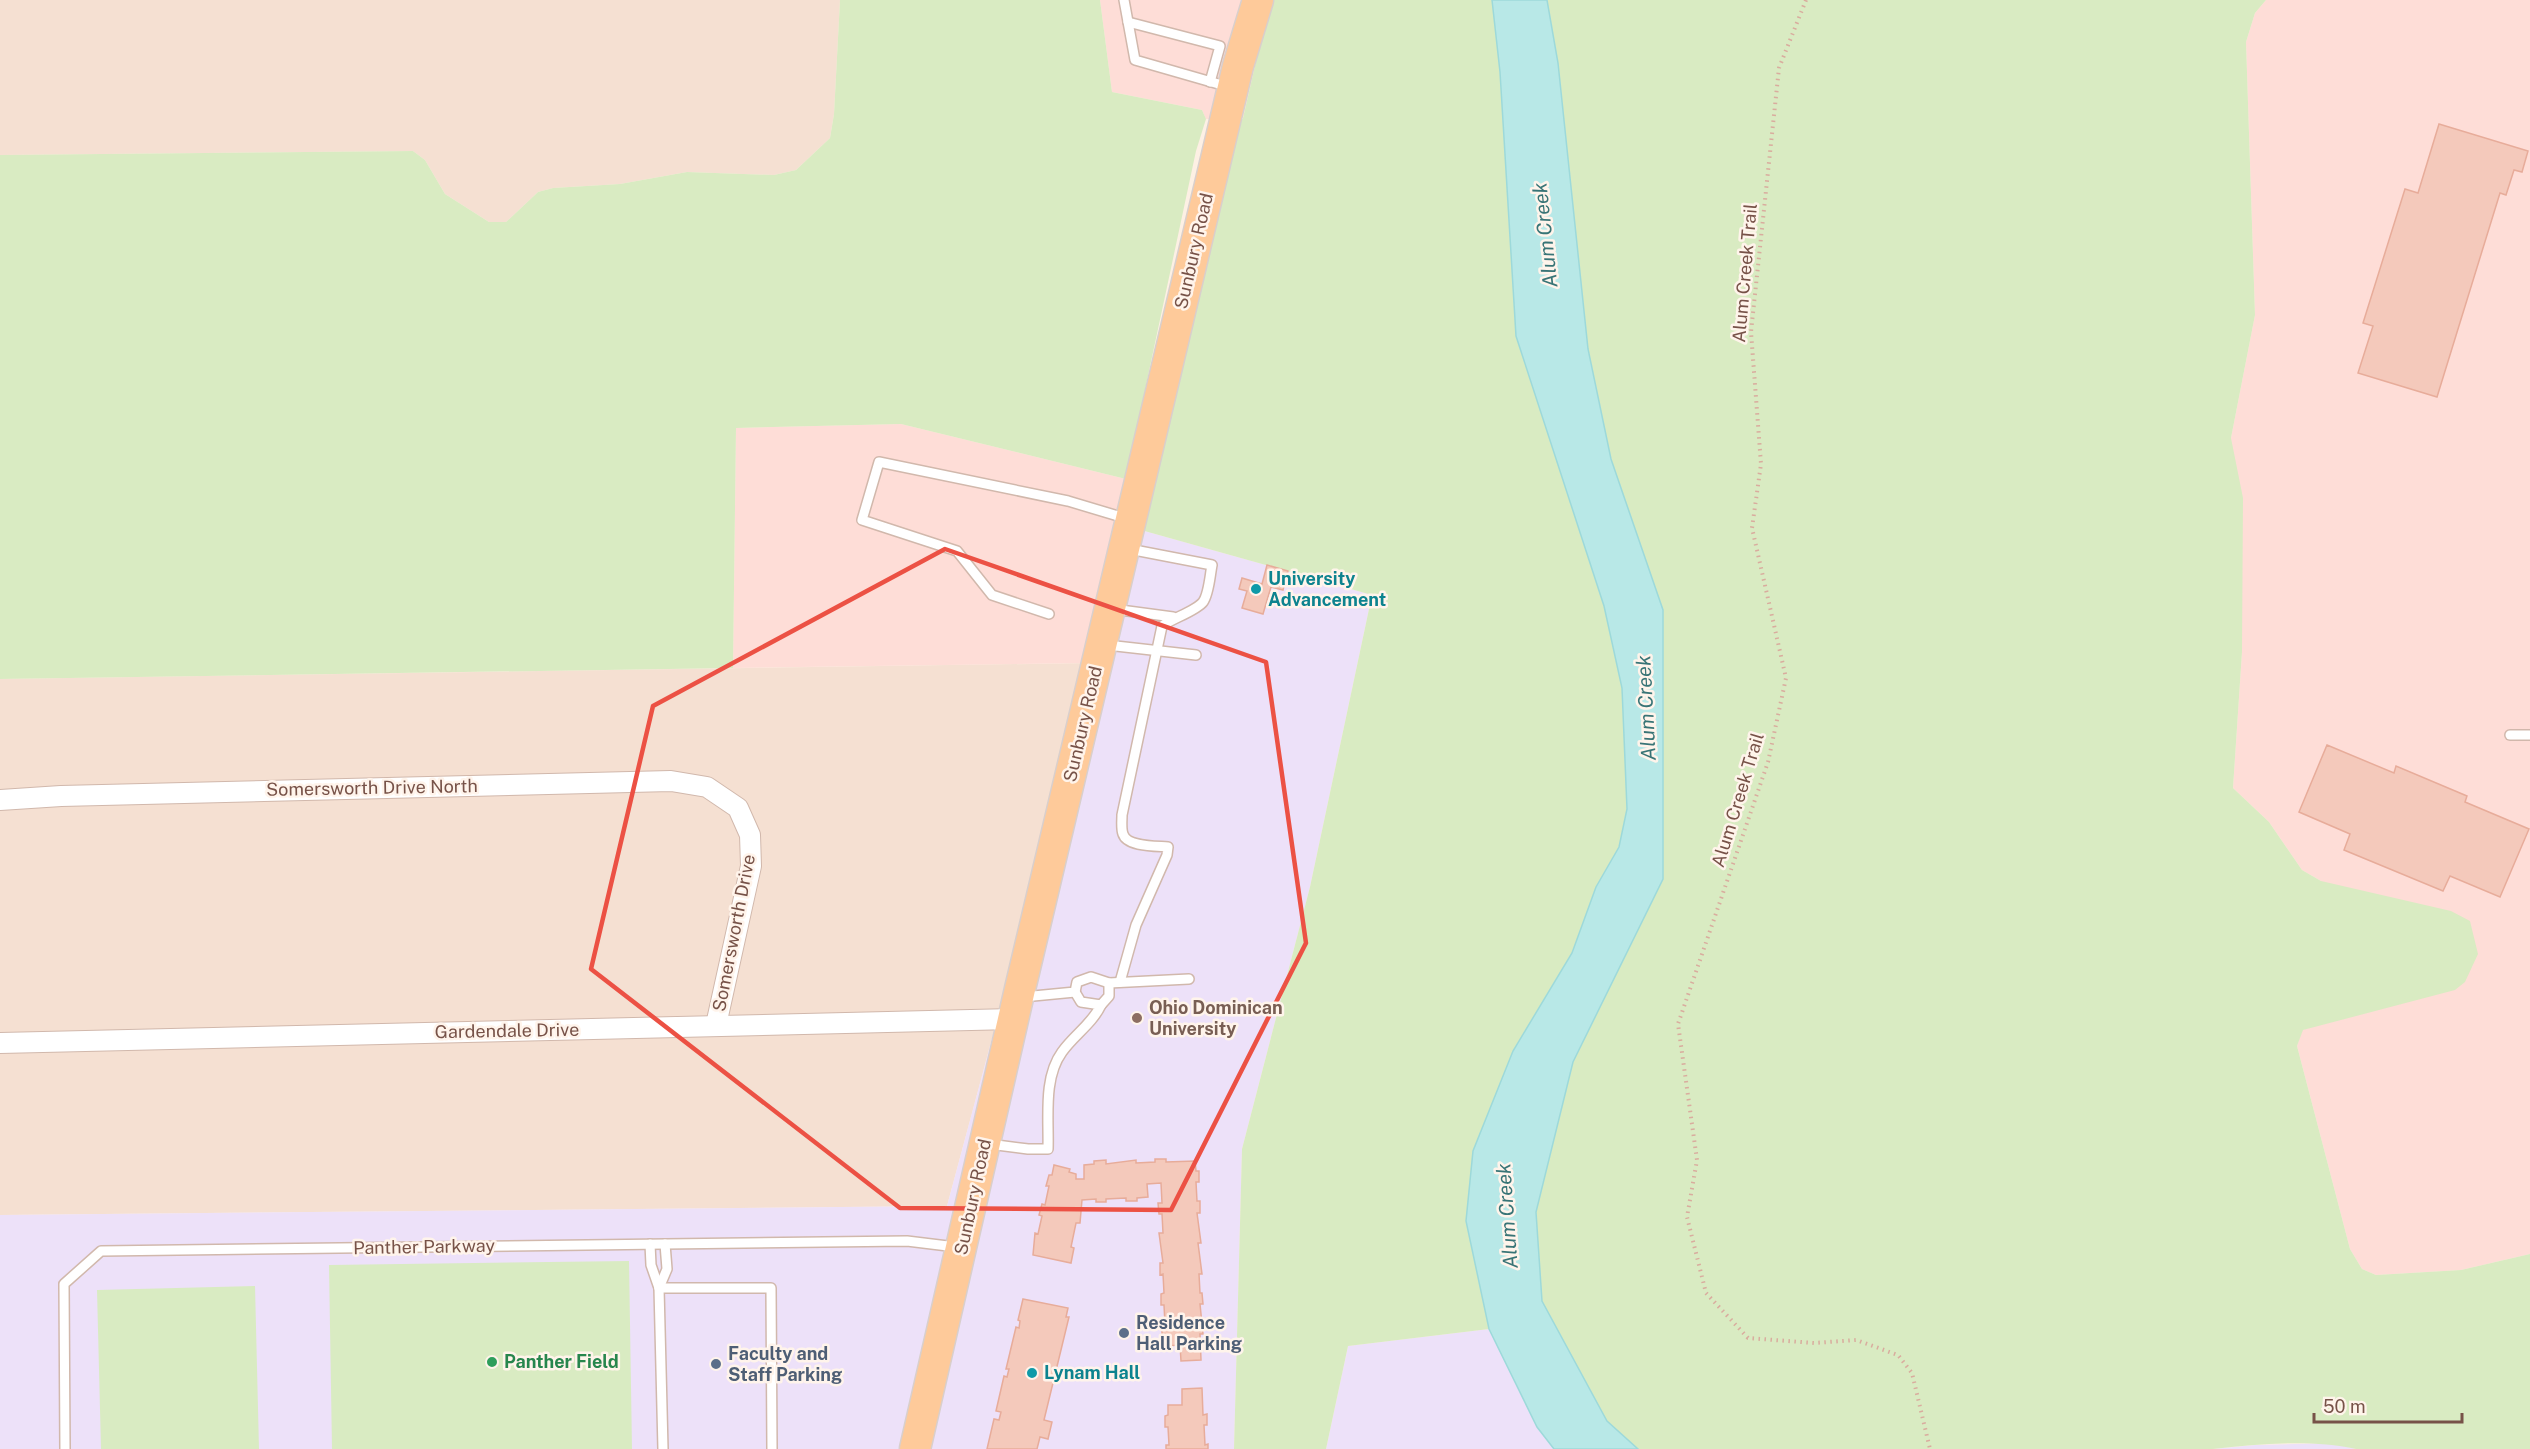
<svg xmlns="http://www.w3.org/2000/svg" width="2530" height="1449" viewBox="0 0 2530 1449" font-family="'Public Sans',sans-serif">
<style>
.residential{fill:#f5e0d2}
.commercial{fill:#feddd7}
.education{fill:#ede1f9}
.green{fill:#d9ebc2}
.water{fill:#b8e8e7;stroke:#9dd9da;stroke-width:1.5}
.building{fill:#f4c9bb;stroke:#e7ac9a;stroke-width:1.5}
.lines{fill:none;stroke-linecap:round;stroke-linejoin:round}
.service-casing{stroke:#d1b8ac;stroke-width:12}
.minor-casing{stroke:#d1b8ac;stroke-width:22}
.primary-casing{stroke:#d9cfcc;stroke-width:33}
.path{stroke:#d9ac9e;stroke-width:4;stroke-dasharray:1.5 4.5;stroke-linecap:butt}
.service{stroke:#fff;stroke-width:9}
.minor{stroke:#fff;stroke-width:20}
.primary{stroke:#feca9a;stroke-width:30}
.marked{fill:none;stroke:#ec5144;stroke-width:4.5;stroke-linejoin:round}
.culture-dot{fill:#0f9aa8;stroke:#fff4eb;stroke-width:2}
.education-dot{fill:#8d6e63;stroke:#fff4eb;stroke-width:2}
.service-dot{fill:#5c6f8a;stroke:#fff4eb;stroke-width:2}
.leisure-dot{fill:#2e9e5b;stroke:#fff4eb;stroke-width:2}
.labels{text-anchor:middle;stroke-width:5;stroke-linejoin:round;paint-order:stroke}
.street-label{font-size:18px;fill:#775248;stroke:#fff4eb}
.culture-label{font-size:18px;font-weight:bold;fill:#0d838f;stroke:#fff4eb;text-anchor:start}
.education-label{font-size:18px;font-weight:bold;fill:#785e54;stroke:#fff4eb;text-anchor:start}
.service-label{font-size:18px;font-weight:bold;fill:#4e5e75;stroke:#fff4eb;text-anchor:start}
.leisure-label{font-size:18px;font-weight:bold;fill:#27864d;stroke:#fff4eb;text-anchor:start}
.water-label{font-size:20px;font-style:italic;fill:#387476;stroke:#fff4eb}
</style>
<rect width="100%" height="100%" fill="#fdf0e4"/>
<g class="residential">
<path d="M 0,0 L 840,0 L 834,114 L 830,138 L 796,170 L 774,175 L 687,172 L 620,184 L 553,188 L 538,192 L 506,222 L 489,222 L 445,194 L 425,160 L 413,151 L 0,155 Z"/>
<path d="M 1093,663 L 947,1206 L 0,1215 L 0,679 Z"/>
</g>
<g class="commercial">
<path d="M 1100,0 L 1270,0 L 1243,118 L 1206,119 L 1202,110 L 1112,92 Z"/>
<path d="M 2266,0 L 2530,0 L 2530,1254 L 2461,1270 L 2376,1275 L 2362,1269 L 2350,1249 L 2297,1046 L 2302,1030 L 2318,1025 L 2321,881 L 2302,870 L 2269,822 L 2233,788 L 2242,652 L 2231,438 L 2255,315 L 2246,42 L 2255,13 Z"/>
<path d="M 901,424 L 1126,479 L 1093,663 L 733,668 L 736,428 Z"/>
</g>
<g class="education">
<path d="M 1129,528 L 1141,530 L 1372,595 L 1310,887 L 1242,1149 L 1234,1449 L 0,1449 L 0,1215 L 947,1206 Z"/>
<path d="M 1489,1329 L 1537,1427 L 1554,1449 L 1326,1449 L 1348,1346 Z"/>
<path d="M 2331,1443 L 2356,1449 L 2213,1449 L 2255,1445 Z"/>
</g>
<g class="green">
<path d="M 840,0 L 1100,0 L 1112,92 L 1202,110 L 1206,119 L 1196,151 L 1126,479 L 901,424 L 736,428 L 733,668 L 0,679 L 0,155 L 413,151 L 425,160 L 445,194 L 489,222 L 506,222 L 538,192 L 553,188 L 620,184 L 687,172 L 774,175 L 796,170 L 830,138 L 834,114 Z"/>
<path d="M 1270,0 L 1492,0 L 1500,72 L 1516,336 L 1604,606 L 1622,688 L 1627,809 L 1619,847 L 1596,887 L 1572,953 L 1513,1051 L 1466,1221 L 1489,1329 L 1348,1346 L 1326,1449 L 1234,1449 L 1242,1149 L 1310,887 L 1372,595 L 1141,530 L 1237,128 L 1243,118 Z"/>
<path d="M 1547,0 L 2266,0 L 2255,13 L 2246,42 L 2255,315 L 2231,438 L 2243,498 L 2242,652 L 2233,788 L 2269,822 L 2302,870 L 2321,881 L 2451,911 L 2470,921 L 2478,954 L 2465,982 L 2455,990 L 2303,1030 L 2297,1046 L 2350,1249 L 2362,1269 L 2376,1275 L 2461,1270 L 2530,1254 L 2530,1449 L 2356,1449 C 2310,1439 2260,1444 2213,1449 L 1638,1449 L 1607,1421 L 1542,1301 L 1536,1212 L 1573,1062 L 1663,879 L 1663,610 L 1611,459 L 1588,349 L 1558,63 Z"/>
<path d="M 629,1261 L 632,1449 L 332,1449 L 329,1265 Z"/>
<path d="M 255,1286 L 259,1449 L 101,1449 L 97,1290 Z"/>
</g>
<path class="water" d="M 1492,0 L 1547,0 L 1558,63 L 1588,349 L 1611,459 L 1663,610 L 1663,879 L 1573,1062 L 1536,1212 L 1542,1301 L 1607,1421 L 1638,1449 L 1554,1449 L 1537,1427 L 1489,1329 L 1466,1221 L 1473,1151 L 1513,1051 L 1572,953 L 1596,887 L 1619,847 L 1627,809 L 1622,688 L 1604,606 L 1516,336 L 1500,72 Z"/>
<g class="building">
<path d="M 2439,124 L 2528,151 L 2522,172 L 2514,170 L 2506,195 L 2500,193 L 2437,397 L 2358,373 L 2373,326 L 2363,323 L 2405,189 L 2418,193 Z"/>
<path d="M 1267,565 L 1288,571 L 1283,590 L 1271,587 L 1263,614 L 1242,608 L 1247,591 L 1239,589 L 1242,578 L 1262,584 Z"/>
<path d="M 2327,745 L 2394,773 L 2396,766 L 2467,796 L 2465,802 L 2529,829 L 2500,897 L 2450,876 L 2443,891 L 2344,850 L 2350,834 L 2299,812 Z"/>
<path d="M 1155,1159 L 1166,1159 L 1166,1162 L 1195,1161 L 1196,1171 L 1199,1171 L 1199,1182 L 1196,1182 L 1197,1201 L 1200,1201 L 1200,1213 L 1197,1213 L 1201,1243 L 1198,1243 L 1202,1274 L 1199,1274 L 1200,1293 L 1202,1293 L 1203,1304 L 1200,1304 L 1203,1334 L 1200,1334 L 1201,1360 L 1181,1361 L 1180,1345 L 1166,1346 L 1165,1336 L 1162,1336 L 1162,1324 L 1165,1324 L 1164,1305 L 1161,1305 L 1161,1294 L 1164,1293 L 1163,1274 L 1160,1275 L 1160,1263 L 1163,1263 L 1159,1233 L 1163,1233 L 1162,1214 L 1159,1214 L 1158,1203 L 1162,1203 L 1161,1183 L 1147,1184 L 1148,1197 L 1137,1198 L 1137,1201 L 1126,1201 L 1126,1198 L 1106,1199 L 1106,1202 L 1096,1202 L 1096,1199 L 1082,1200 L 1080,1223 L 1076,1223 L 1071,1247 L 1074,1248 L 1071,1263 L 1033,1255 L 1035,1233 L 1038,1234 L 1042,1216 L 1039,1215 L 1042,1204 L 1045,1205 L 1049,1186 L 1046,1186 L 1049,1175 L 1052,1175 L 1054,1165 L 1070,1169 L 1069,1172 L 1076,1174 L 1076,1179 L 1084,1179 L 1084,1165 L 1094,1164 L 1094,1161 L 1106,1160 L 1106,1164 L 1136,1160 L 1136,1163 L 1155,1162 Z"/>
<path d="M 1023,1299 L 1068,1308 L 1066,1317 L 1069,1317 L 1044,1420 L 1052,1422 L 1048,1439 L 1040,1437 L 1037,1449 L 987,1449 L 994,1419 L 999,1420 L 1001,1412 L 996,1411 L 1004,1376 L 1007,1377 L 1009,1369 L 1006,1369 L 1016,1327 L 1019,1328 L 1020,1321 L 1018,1320 Z"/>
<path d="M 1202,1388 L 1203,1415 L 1207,1414 L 1207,1425 L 1204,1425 L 1205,1445 L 1208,1444 L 1208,1449 L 1166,1449 L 1166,1445 L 1169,1445 L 1168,1427 L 1165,1427 L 1165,1416 L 1168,1415 L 1168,1405 L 1182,1405 L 1182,1389 Z"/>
</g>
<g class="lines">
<g class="service-casing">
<g id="service">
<path d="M 1124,0 L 1135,60 L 1229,87"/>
<path d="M 1128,22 L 1220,46 L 1210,82"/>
<path d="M 1113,609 L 1173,617"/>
<path d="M 1049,614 L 992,595 L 957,551 L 862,520 L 879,462 L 1068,501 L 1128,519"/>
<path d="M 1107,645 L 1196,655"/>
<path d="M 2510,735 L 2530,735"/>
<path d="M 1120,982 L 1136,925 L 1167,855 L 1168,847 C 1156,846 1127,847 1123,834 C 1121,829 1122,821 1122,815 L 1162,626 C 1173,618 1196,611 1203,602 C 1209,594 1210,575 1212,565 L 1129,549"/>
<path d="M 1023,997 L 1075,992 L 1077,982 L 1091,977 L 1109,983 L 1189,979"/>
<path d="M 1101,1005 L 1109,996 L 1109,983"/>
<path d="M 989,1144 L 1028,1149 L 1048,1149 C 1049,1118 1043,1078 1062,1052 C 1074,1035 1092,1024 1101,1005 L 1081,1002 L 1075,992"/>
<path d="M 650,1244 L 651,1265 L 659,1288 L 663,1449"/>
<path d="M 659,1288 L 771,1288 L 772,1449"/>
<path d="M 659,1288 L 667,1269 L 665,1244"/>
<path d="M 65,1449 L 64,1284 L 101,1251 L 907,1241 L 956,1247"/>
</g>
</g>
<g class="minor-casing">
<g id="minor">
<path d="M 0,800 L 61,796 L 671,781 L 707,787 L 738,808 L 750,835 L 751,866 L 716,1025"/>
<path d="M 0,1043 L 1013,1019"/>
</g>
</g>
<g class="primary-casing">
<path id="primary" d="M 915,1449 L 1020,989 L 1238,66 L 1258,0"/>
</g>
<path class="path" d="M 1806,0 L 1779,68 L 1751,332 L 1761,464 L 1752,528 L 1786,678 L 1768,762 L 1678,1024 L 1697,1160 L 1687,1217 L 1706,1293 L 1748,1338 L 1814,1343 L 1856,1340 L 1898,1355 L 1912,1373 L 1930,1449"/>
<use href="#service" class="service"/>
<use href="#minor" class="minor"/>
<use href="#primary" class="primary"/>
</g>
<path class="marked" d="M 945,549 L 1266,662 L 1306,943 L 1171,1210 L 900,1208 L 591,969 L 653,706 Z"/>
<g class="culture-dot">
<circle cx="1256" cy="589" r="6"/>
<circle cx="1032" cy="1373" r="6"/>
</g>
<circle class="education-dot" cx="1137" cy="1018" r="6"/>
<g class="service-dot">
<circle cx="1124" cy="1333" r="6"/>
<circle cx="716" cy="1364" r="6"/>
</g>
<circle class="leisure-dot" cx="492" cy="1362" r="6"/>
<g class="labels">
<g class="street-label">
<text transform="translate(1194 251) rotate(-77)" y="6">Sunbury Road</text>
<text transform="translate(1745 273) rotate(-85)" y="6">Alum Creek Trail</text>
<text transform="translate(1083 724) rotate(-77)" y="6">Sunbury Road</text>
<text transform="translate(372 788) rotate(-1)" y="6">Somersworth Drive North</text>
<text transform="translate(1738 800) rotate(-73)" y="6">Alum Creek Trail</text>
<text transform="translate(734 933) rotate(-79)" y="6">Somersworth Drive</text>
<text transform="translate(507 1031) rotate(-1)" y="6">Gardendale Drive</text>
<text transform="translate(973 1197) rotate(-78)" y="6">Sunbury Road</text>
<text transform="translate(424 1247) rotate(-1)" y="6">Panther Parkway</text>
</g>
<g class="culture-label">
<text x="1268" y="585">University<tspan x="1268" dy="21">Advancement</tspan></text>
<text x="1044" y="1379">Lynam Hall</text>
</g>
<g class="education-label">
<text x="1149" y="1014">Ohio Dominican<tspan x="1149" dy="21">University</tspan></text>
</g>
<g class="service-label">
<text x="1136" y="1329">Residence<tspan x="1136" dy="21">Hall Parking</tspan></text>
<text x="728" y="1360">Faculty and<tspan x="728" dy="21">Staff Parking</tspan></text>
</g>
<g class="leisure-label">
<text x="504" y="1368">Panther Field</text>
</g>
<g class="water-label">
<text transform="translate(1545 235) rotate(-96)" y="7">Alum Creek</text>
<text transform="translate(1646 708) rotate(-93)" y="7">Alum Creek</text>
<text transform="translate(1507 1216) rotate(-94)" y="7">Alum Creek</text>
</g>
</g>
<path d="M2314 1413v9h148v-9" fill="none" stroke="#775248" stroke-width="3"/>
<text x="2323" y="1413" font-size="18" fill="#775248" stroke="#fff4eb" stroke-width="4.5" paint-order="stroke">50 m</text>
</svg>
